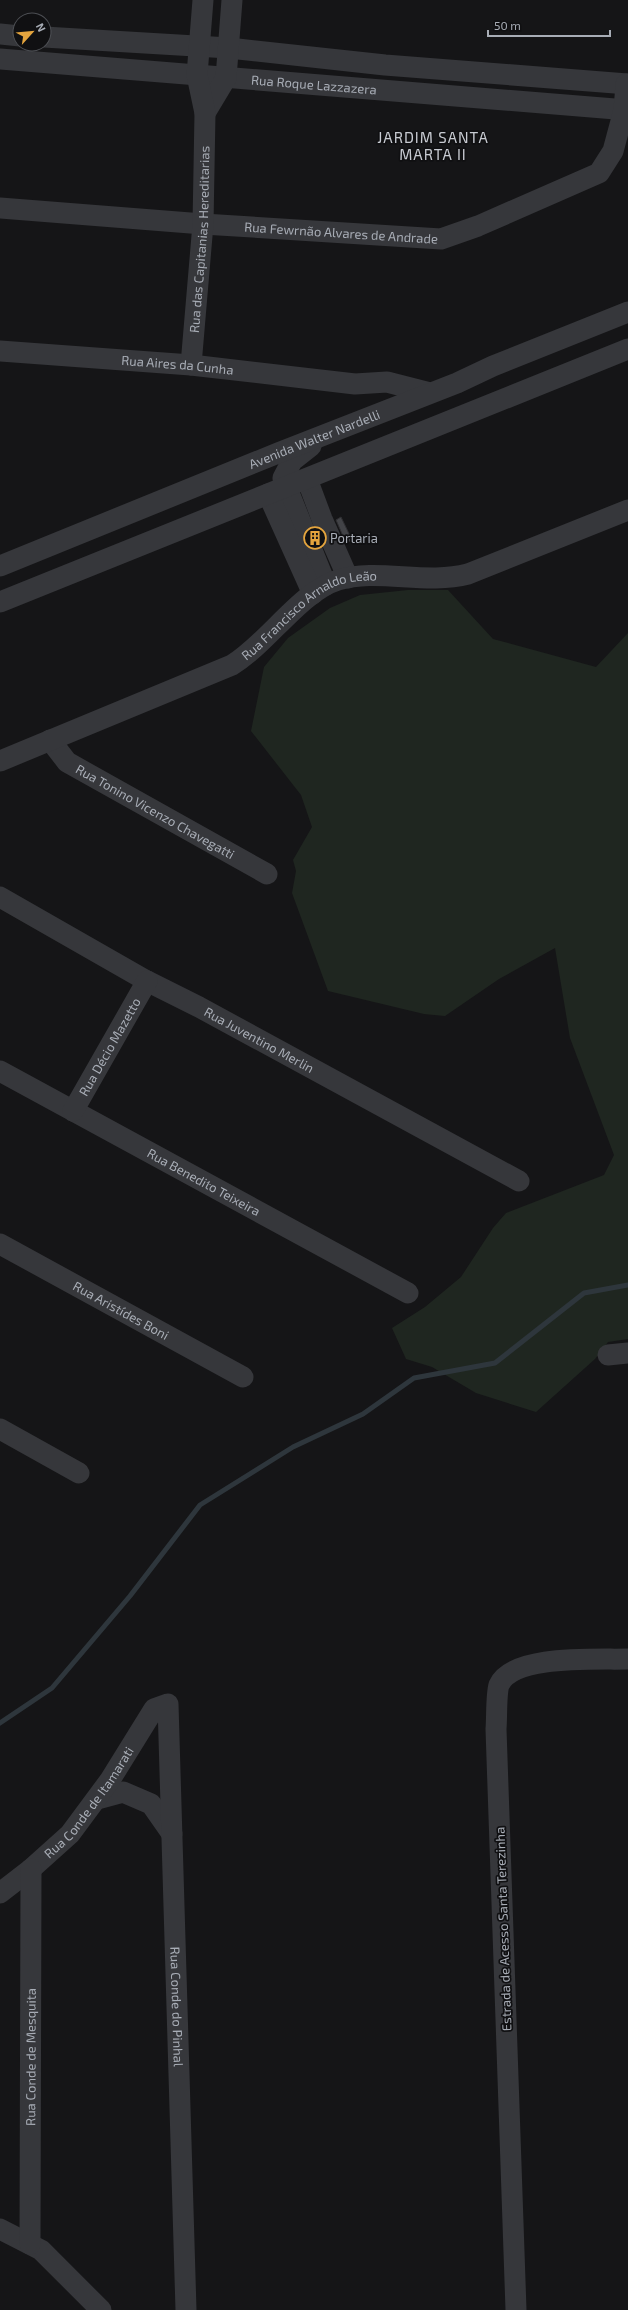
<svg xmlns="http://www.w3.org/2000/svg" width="628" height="2310" viewBox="0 0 628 2310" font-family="'Exo 2',sans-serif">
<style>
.green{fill:#1f2620}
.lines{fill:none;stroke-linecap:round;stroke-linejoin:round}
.stream{stroke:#2e363c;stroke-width:5}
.building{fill:#424347;stroke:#2f2f32}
.minor{stroke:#36373b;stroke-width:21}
.labels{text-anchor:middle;stroke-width:3.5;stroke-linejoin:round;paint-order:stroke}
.street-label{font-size:13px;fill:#a8adb6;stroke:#101012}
.poi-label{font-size:13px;fill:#a8adb6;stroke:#101012;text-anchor:start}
.quarter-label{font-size:15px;letter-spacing:1px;fill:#c8cbd2;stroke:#101012}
</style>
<rect width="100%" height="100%" fill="#151517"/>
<path class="green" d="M 408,590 L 448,590 L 493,639 L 596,667 L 628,633 L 628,1339 L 608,1342 L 595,1359 L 536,1412 L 476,1393 L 432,1367 L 406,1359 L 392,1328 L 425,1307 L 461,1277 L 493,1228 L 506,1213 L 604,1175 L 614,1155 L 570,1038 L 555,948 L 499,979 L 445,1016 L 424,1014 L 328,991 L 292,893 L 296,871 L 293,860 L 312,827 L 301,795 L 251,731 L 264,667 L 288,638 L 330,608 L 360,595 Z"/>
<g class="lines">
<path class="stream" d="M 0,1723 L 52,1688 L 130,1596 L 200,1505 L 293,1447 L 363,1414 L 414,1378 L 495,1363 L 584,1293 L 628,1285"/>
</g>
<path class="building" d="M 341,517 L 352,540 L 346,543 L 336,520 Z"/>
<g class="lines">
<g class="minor">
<path d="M 0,34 L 20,36"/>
<path d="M 44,37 L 229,48 L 385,65 L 628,84"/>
<path id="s1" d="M 0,59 L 628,110"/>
<path d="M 205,113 L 226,78 L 232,0"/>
<path id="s2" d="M 0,208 L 203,224 L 441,239 L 478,226 L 599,173 L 613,151 L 624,110 L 626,84"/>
<path id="s3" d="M 0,351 L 191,365 L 355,384 L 387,382 L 430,393"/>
<path id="s4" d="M 191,365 L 203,224 L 205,113 L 197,75 L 203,0"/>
<path d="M 311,446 L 292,461 L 283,478 L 326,585"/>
<path d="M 307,479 L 322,519 L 348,578"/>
<path d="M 268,494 L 313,594"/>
<path id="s5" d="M 0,566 L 278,453 L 457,383 L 493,366 L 628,312"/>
<path d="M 0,602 L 628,349"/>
<path id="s6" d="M 50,740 L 67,762 L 267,874"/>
<path id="s7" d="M 0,761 L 232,665 C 268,643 300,592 338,580 C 377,568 426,585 468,574 L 628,510"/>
<path id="s8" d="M 0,897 L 147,981 L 199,1007 L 519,1181"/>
<path id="s9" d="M 0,1071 L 408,1293"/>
<path id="s10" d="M 73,1111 L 147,981"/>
<path id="s11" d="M 0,1244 L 243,1377"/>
<path d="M 608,1355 L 628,1353"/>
<path d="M 0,1429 L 79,1473"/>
<path d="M 97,1799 L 123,1792 L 151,1804 L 172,1834"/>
<path id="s12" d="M 0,1893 L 31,1869 L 70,1834 L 110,1780 L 154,1709 L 168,1704 L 186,2310"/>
<path d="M 0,2229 L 41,2250 L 101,2310"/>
<path id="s13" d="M 30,2244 L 31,1869"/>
<path d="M 516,2310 L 496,1729 C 497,1718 496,1694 499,1685 C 513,1654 598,1660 628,1659"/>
</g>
</g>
<defs>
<g id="building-ring" transform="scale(1.15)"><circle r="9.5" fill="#101012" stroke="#e5a53e" stroke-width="1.5"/><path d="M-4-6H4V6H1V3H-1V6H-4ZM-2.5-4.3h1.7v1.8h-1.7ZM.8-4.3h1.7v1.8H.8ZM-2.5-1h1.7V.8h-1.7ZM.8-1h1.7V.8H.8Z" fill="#e5a53e"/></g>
</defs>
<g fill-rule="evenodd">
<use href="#building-ring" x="315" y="538"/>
</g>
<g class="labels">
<g class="street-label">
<text dy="5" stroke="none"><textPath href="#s1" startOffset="315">Rua Roque Lazzazera</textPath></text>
<text dy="5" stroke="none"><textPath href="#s2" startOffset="342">Rua Fewrnão Alvares de Andrade</textPath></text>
<text dy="5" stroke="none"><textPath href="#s4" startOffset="126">Rua das Capitanias Hereditarias</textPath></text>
<text dy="5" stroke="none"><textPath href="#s3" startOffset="178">Rua Aires da Cunha</textPath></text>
<text dy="5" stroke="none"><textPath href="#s5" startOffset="339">Avenida Walter Nardelli</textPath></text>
<text dy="5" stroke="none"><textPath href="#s7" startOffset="346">Rua Francisco Arnaldo Leão</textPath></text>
<text dy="5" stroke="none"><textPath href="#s6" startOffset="129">Rua Tonino Vicenzo Chavegatti</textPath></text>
<text dy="5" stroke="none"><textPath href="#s8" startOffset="296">Rua Juventino Merlin</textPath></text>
<text dy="5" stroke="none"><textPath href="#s10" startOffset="74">Rua Décio Mazetto</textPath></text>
<text dy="5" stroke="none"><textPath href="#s9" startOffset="232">Rua Benedito Teixeira</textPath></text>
<text dy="5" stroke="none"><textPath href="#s11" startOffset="138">Rua Aristídes Boni</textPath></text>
<text dy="5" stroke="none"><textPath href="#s12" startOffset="128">Rua Conde de Itamarati</textPath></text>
<text transform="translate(503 1929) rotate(-92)" y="5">Estrada de Acesso Santa Terezinha</text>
<text dy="5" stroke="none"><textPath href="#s12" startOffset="560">Rua Conde do Pinhal</textPath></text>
<text dy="5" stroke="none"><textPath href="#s13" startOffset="187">Rua Conde de Mesquita</textPath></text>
</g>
<g class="poi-label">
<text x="330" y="543">Portaria</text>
</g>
<g class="quarter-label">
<text x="433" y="143">JARDIM SANTA<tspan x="433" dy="17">MARTA II</tspan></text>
</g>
</g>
<g transform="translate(32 32) rotate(63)"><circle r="19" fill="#101012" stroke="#4d4f54"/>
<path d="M0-3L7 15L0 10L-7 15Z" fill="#e5a53e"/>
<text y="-6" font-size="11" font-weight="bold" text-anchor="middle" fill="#a8adb6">N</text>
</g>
<path d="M488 30v6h122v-6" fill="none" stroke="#a8adb6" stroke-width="2"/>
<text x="494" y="30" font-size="12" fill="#a8adb6" stroke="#101012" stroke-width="3" paint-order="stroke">50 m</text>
</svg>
